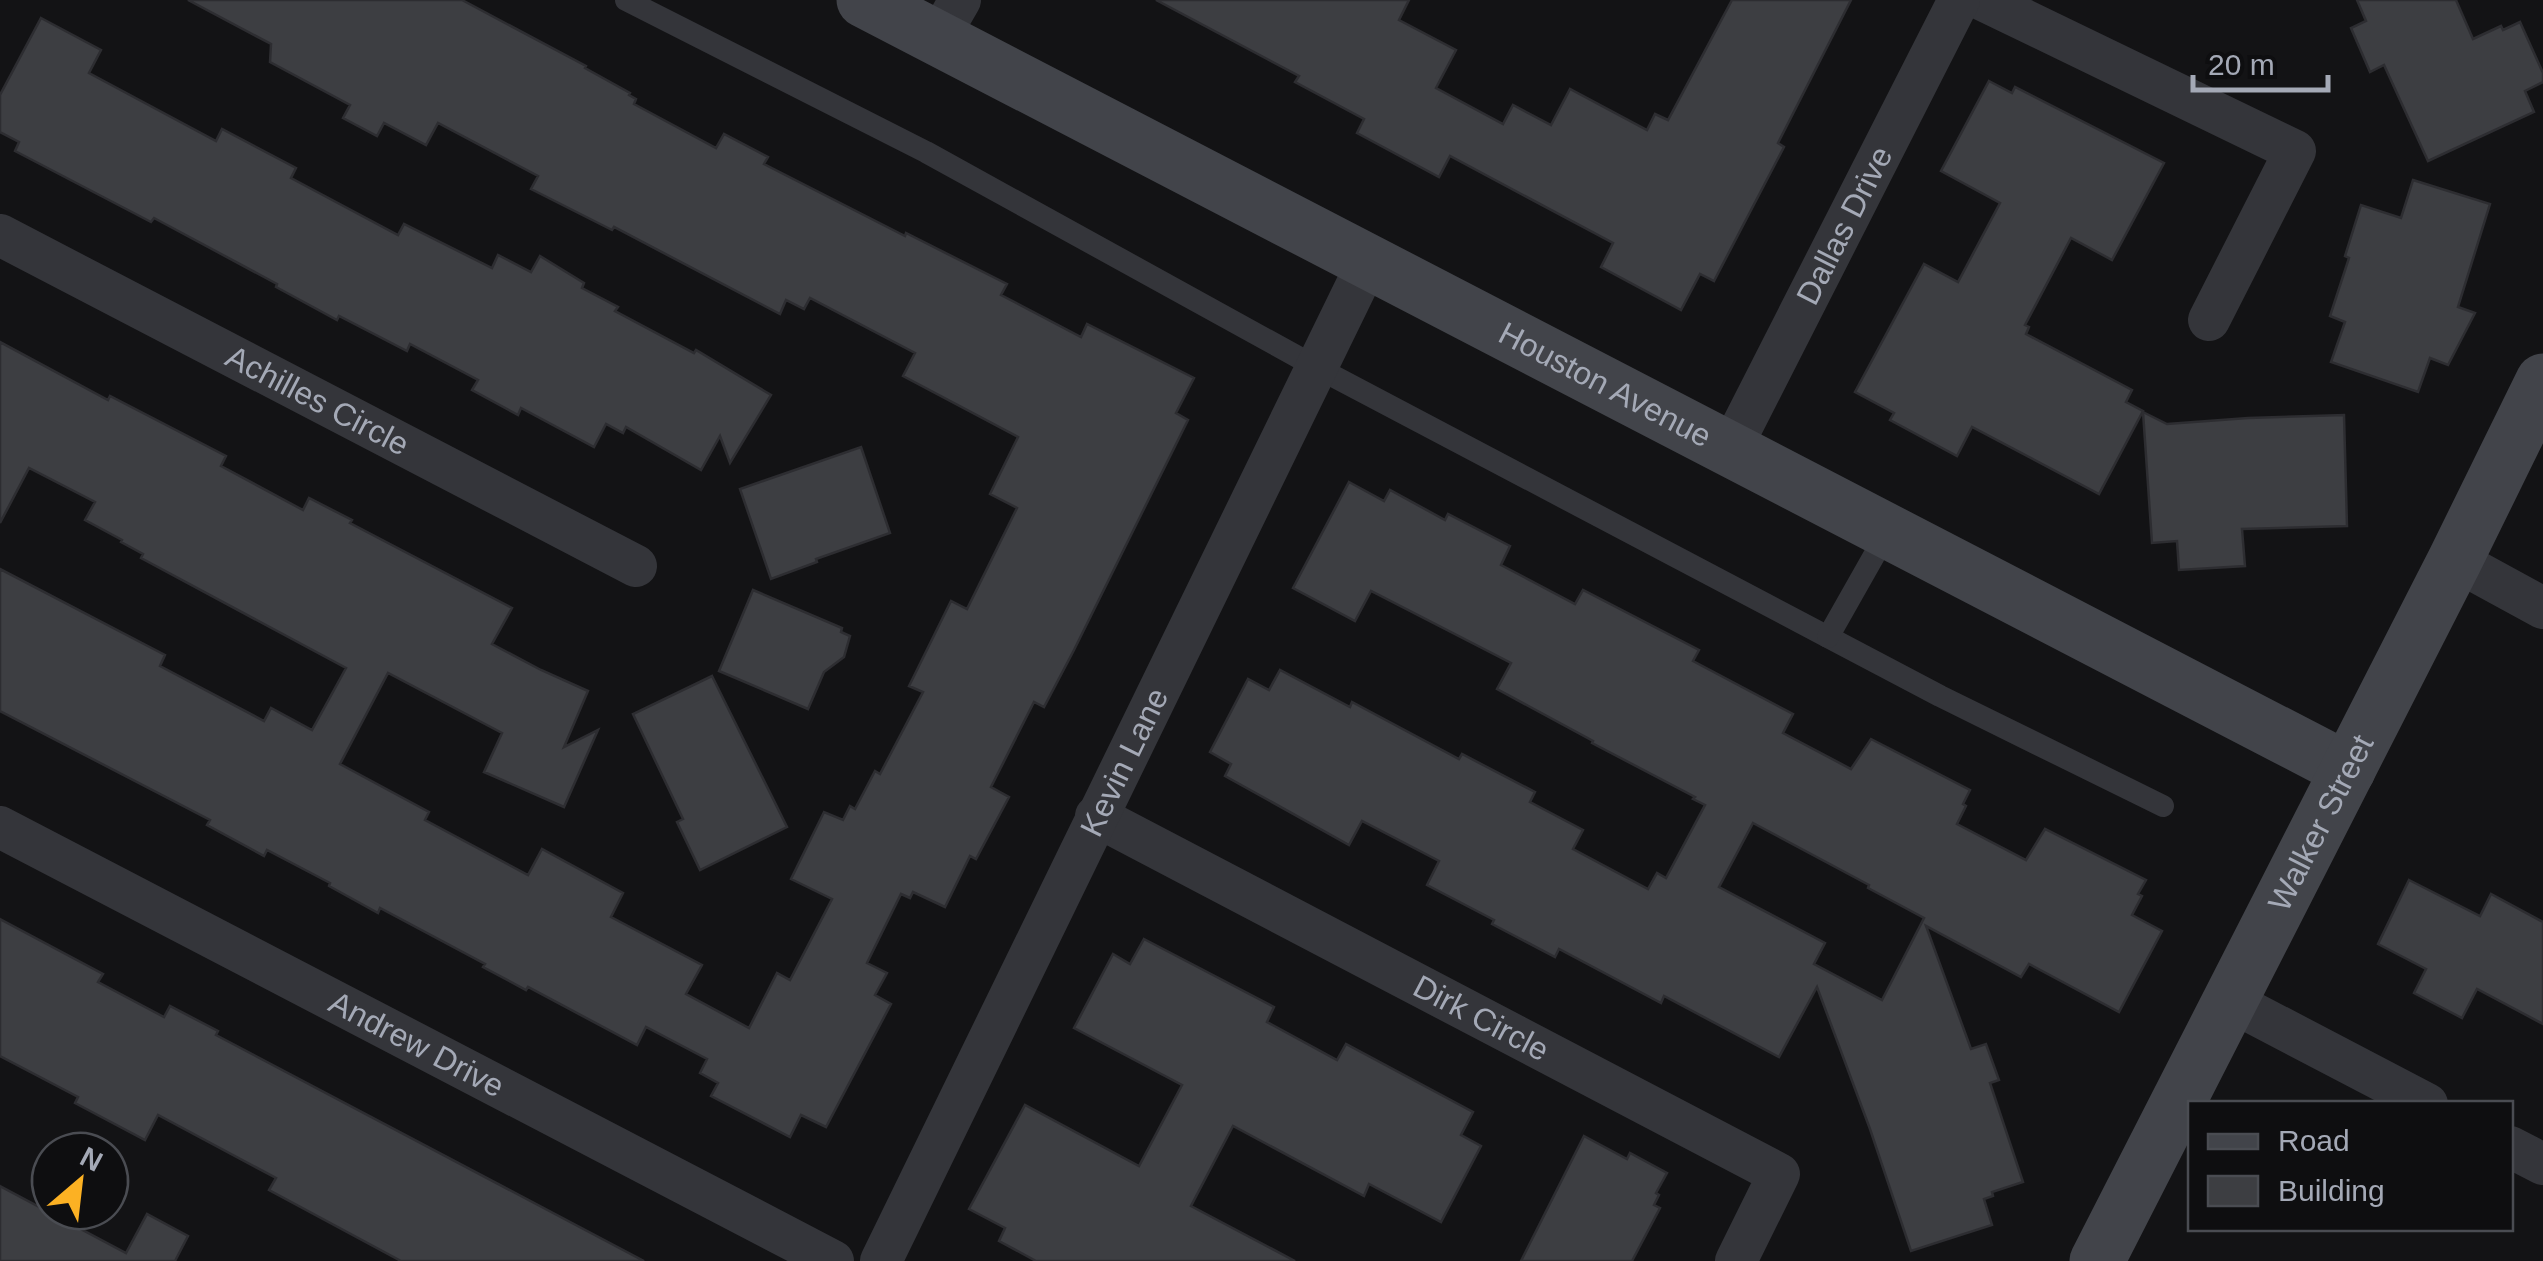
<svg xmlns="http://www.w3.org/2000/svg" width="2543" height="1261" viewBox="0 0 2543 1261" font-family="Helvetica,sans-serif">
<style>
.building{fill:#3d3e42;stroke:#2d2d31;stroke-width:2.5;fill-rule:evenodd}
.lines{fill:none;stroke-linecap:round;stroke-linejoin:round}
.lane{stroke:#34353a;stroke-width:22}
.street{stroke:#34353a;stroke-width:42}
.secondary{stroke:#42444a;stroke-width:55}
.labels{text-anchor:middle;stroke-width:9;stroke-linejoin:round;paint-order:stroke}
.street-label{font-size:32px;fill:#a4a9b6;stroke:#0e0e10}
</style>
<rect width="100%" height="100%" fill="#131315"/>
<g class="building">
<path d="M 188,0 L 462,0 L 586,66 L 585,68 L 630,93 L 629,95 L 636,99 L 634,104 L 716,148 L 724,134 L 768,157 L 764,164 L 905,236 L 906,233 L 1007,284 L 1001,295 L 1081,337 L 1087,324 L 1194,378 L 1176,413 L 1188,420 L 1074,650 L 1044,707 L 1034,702 L 991,787 L 1009,797 L 976,859 L 970,856 L 945,907 L 913,892 L 910,898 L 901,894 L 867,963 L 887,973 L 875,995 L 891,1004 L 826,1127 L 801,1115 L 790,1137 L 711,1096 L 718,1083 L 700,1073 L 707,1059 L 646,1027 L 637,1045 L 528,987 L 526,990 L 483,967 L 485,964 L 380,908 L 378,913 L 329,886 L 330,883 L 267,850 L 264,856 L 207,825 L 210,820 L 0,711 L 0,569 L 165,655 L 160,666 L 264,721 L 271,708 L 312,730 L 346,668 L 141,558 L 143,554 L 121,542 L 122,540 L 85,520 L 95,502 L 29,468 L 0,523 L 0,342 L 108,400 L 110,396 L 226,456 L 221,466 L 303,510 L 309,498 L 352,520 L 350,523 L 512,608 L 492,644 L 541,670 L 588,691 L 564,747 L 598,730 L 564,807 L 484,772 L 502,733 L 388,673 L 340,764 L 429,812 L 425,820 L 528,875 L 542,849 L 623,893 L 611,917 L 702,965 L 686,994 L 749,1028 L 777,973 L 790,980 L 832,899 L 791,879 L 824,812 L 843,820 L 850,806 L 855,809 L 875,771 L 880,774 L 923,692 L 909,686 L 951,601 L 967,609 L 1017,508 L 990,494 L 1018,437 L 903,376 L 915,353 L 810,298 L 804,309 L 786,300 L 780,314 L 614,227 L 612,230 L 531,189 L 538,176 L 438,123 L 426,145 L 384,123 L 377,136 L 343,118 L 350,105 L 270,62 L 271,44 Z"/>
<path d="M 1156,0 L 1409,0 L 1399,20 L 1456,50 L 1436,88 L 1503,124 L 1513,105 L 1551,125 L 1570,89 L 1647,130 L 1655,114 L 1668,120 L 1732,0 L 1851,0 L 1778,143 L 1784,147 L 1714,281 L 1700,274 L 1681,310 L 1601,267 L 1613,243 L 1450,156 L 1439,177 L 1357,133 L 1364,119 L 1295,82 L 1299,76 Z"/>
<path d="M 2357,0 L 2456,0 L 2473,39 L 2501,26 L 2503,30 L 2520,22 L 2543,73 L 2543,82 L 2525,91 L 2534,112 L 2428,161 L 2384,65 L 2370,72 L 2351,28 L 2366,21 Z"/>
<path d="M 41,18 L 101,50 L 89,73 L 216,141 L 222,129 L 296,168 L 291,178 L 398,235 L 404,224 L 492,268 L 498,255 L 531,272 L 540,256 L 584,283 L 582,288 L 618,307 L 615,311 L 694,353 L 696,350 L 771,395 L 730,463 L 720,436 L 701,470 L 626,427 L 623,433 L 606,424 L 594,447 L 521,408 L 518,415 L 472,390 L 478,380 L 410,344 L 407,351 L 339,316 L 337,320 L 276,287 L 277,284 L 154,218 L 151,222 L 15,151 L 19,142 L 0,132 L 0,95 Z"/>
<path d="M 1989,81 L 2012,93 L 2015,87 L 2164,163 L 2112,260 L 2071,238 L 2025,325 L 2029,327 L 2026,334 L 2132,390 L 2126,402 L 2143,411 L 2099,494 L 1972,427 L 1957,456 L 1890,420 L 1894,413 L 1855,392 L 1924,264 L 1958,282 L 2000,203 L 1941,171 Z"/>
<path d="M 2413,180 L 2490,204 L 2458,307 L 2475,313 L 2448,365 L 2430,358 L 2418,392 L 2331,362 L 2345,322 L 2330,316 L 2349,258 L 2345,256 L 2361,205 L 2401,218 Z"/>
<path d="M 2143,412 L 2167,424 L 2248,418 L 2344,415 L 2347,526 L 2242,529 L 2245,566 L 2179,570 L 2177,541 L 2152,543 Z"/>
<path d="M 861,447 L 890,533 L 816,559 L 817,562 L 771,579 L 740,489 Z"/>
<path d="M 1349,482 L 1384,501 L 1390,490 L 1445,520 L 1448,514 L 1510,546 L 1501,565 L 1575,604 L 1583,590 L 1699,650 L 1693,661 L 1793,714 L 1783,733 L 1851,769 L 1871,739 L 1970,790 L 1963,804 L 1966,806 L 1957,824 L 2026,860 L 2045,829 L 2146,880 L 2138,894 L 2142,896 L 2132,915 L 2162,931 L 2119,1012 L 2029,964 L 2021,977 L 1926,926 L 1971,1049 L 1986,1044 L 1999,1080 L 1990,1083 L 2023,1182 L 1992,1192 L 1993,1196 L 1984,1199 L 1992,1225 L 1911,1251 L 1870,1129 L 1817,987 L 1779,1057 L 1664,996 L 1661,1003 L 1559,949 L 1555,957 L 1492,924 L 1494,920 L 1427,885 L 1439,861 L 1362,821 L 1349,845 L 1225,776 L 1231,764 L 1210,752 L 1248,679 L 1269,690 L 1280,670 L 1350,707 L 1352,702 L 1459,759 L 1462,754 L 1535,792 L 1530,802 L 1583,830 L 1573,849 L 1648,889 L 1657,873 L 1666,878 L 1705,805 L 1693,799 L 1695,797 L 1592,743 L 1593,741 L 1497,689 L 1511,663 L 1371,591 L 1355,621 L 1293,588 ZM 1753,823 L 1869,885 L 1868,888 L 1924,918 L 1882,1000 L 1814,964 L 1825,943 L 1719,887 Z"/>
<path d="M 753,590 L 842,628 L 841,632 L 850,636 L 844,657 L 824,672 L 808,709 L 719,671 Z"/>
<path d="M 712,676 L 787,827 L 700,870 L 677,822 L 683,819 L 633,714 Z"/>
<path d="M 2409,880 L 2480,916 L 2491,894 L 2543,922 L 2543,1024 L 2477,989 L 2462,1018 L 2414,993 L 2426,969 L 2378,944 Z"/>
<path d="M 0,919 L 103,974 L 98,982 L 164,1017 L 170,1006 L 218,1031 L 216,1035 L 644,1261 L 401,1261 L 269,1190 L 276,1178 L 158,1115 L 145,1140 L 75,1103 L 78,1097 L 0,1056 Z"/>
<path d="M 1144,939 L 1274,1007 L 1267,1022 L 1337,1060 L 1346,1044 L 1473,1112 L 1461,1135 L 1481,1146 L 1441,1222 L 1369,1184 L 1364,1196 L 1233,1126 L 1191,1206 L 1295,1261 L 1036,1261 L 999,1241 L 1005,1228 L 969,1209 L 1025,1105 L 1139,1166 L 1182,1085 L 1074,1028 L 1113,954 L 1130,964 Z"/>
<path d="M 1584,1136 L 1627,1159 L 1630,1153 L 1667,1173 L 1656,1193 L 1659,1195 L 1654,1205 L 1660,1208 L 1632,1261 L 1521,1261 Z"/>
<path d="M 0,1186 L 126,1253 L 147,1214 L 188,1236 L 175,1261 L 0,1261 Z"/>
</g>
<g class="lines">
<g class="lane">
<path d="M 626,0 L 926,152 L 1316,367 L 1828,637 L 1940,696 L 2163,806"/>
<path d="M 1828,637 L 1888,531"/>
</g>
<g class="street">
<path d="M 1983,0 L 2295,151 L 2209,320"/>
<path d="M 938,38 L 960,0"/>
<path id="s1" d="M 0,235 L 636,566"/>
<path id="s2" d="M 1730,450 L 1959,0"/>
<path d="M 2455,560 L 2543,608"/>
<path id="s3" d="M 1096,816 L 1779,1174 L 1736,1261"/>
<path id="s4" d="M 0,827 L 833,1261"/>
<path d="M 2230,1001 L 2427,1104"/>
<path d="M 2510,1147 L 2543,1164"/>
<path id="s5" d="M 881,1261 L 1368,262"/>
</g>
<g class="secondary">
<path id="s6" d="M 864,0 L 2348,770"/>
<path id="s7" d="M 2097,1261 L 2455,560 L 2543,381"/>
</g>
</g>
<g class="labels">
<g class="street-label">
<text dy="11" stroke="none"><textPath href="#s2" startOffset="252">Dallas Drive</textPath></text>
<text dy="11" stroke="none"><textPath href="#s6" startOffset="835">Houston Avenue</textPath></text>
<text dy="11" stroke="none"><textPath href="#s1" startOffset="358">Achilles Circle</textPath></text>
<text dy="11" stroke="none"><textPath href="#s5" startOffset="555">Kevin Lane</textPath></text>
<text dy="11" stroke="none"><textPath href="#s7" startOffset="492">Walker Street</textPath></text>
<text dy="11" stroke="none"><textPath href="#s3" startOffset="435">Dirk Circle</textPath></text>
<text dy="11" stroke="none"><textPath href="#s4" startOffset="470">Andrew Drive</textPath></text>
</g>
</g>
<rect x="2188" y="1101" width="325" height="130" fill="#0e0e10" stroke="#4a4c52" stroke-width="2.5"/>
<rect x="2208" y="1134" width="50" height="15" fill="#42444a" stroke="#4a4c52" stroke-width="2.5"/>
<text x="2278" y="1151" font-size="30" fill="#a4a9b6">Road</text>
<rect x="2208" y="1176" width="50" height="30" fill="#3d3e42" stroke="#4a4c52" stroke-width="2.5"/>
<text x="2278" y="1201" font-size="30" fill="#a4a9b6">Building</text>
<g transform="translate(80 1181) rotate(28)"><circle r="48" fill="#0e0e10" stroke="#4a4c52" stroke-width="2.5"/>
<path d="M0-8L18 38L0 25L-18 38Z" fill="#fcb123"/>
<text y="-15" font-size="28" font-weight="bold" text-anchor="middle" fill="#a4a9b6">N</text>
</g>
<path d="M2193 75v15h135v-15" fill="none" stroke="#a4a9b6" stroke-width="5"/>
<text x="2208" y="75" font-size="30" fill="#a4a9b6" stroke="#0e0e10" stroke-width="8" paint-order="stroke">20 m</text>
</svg>
